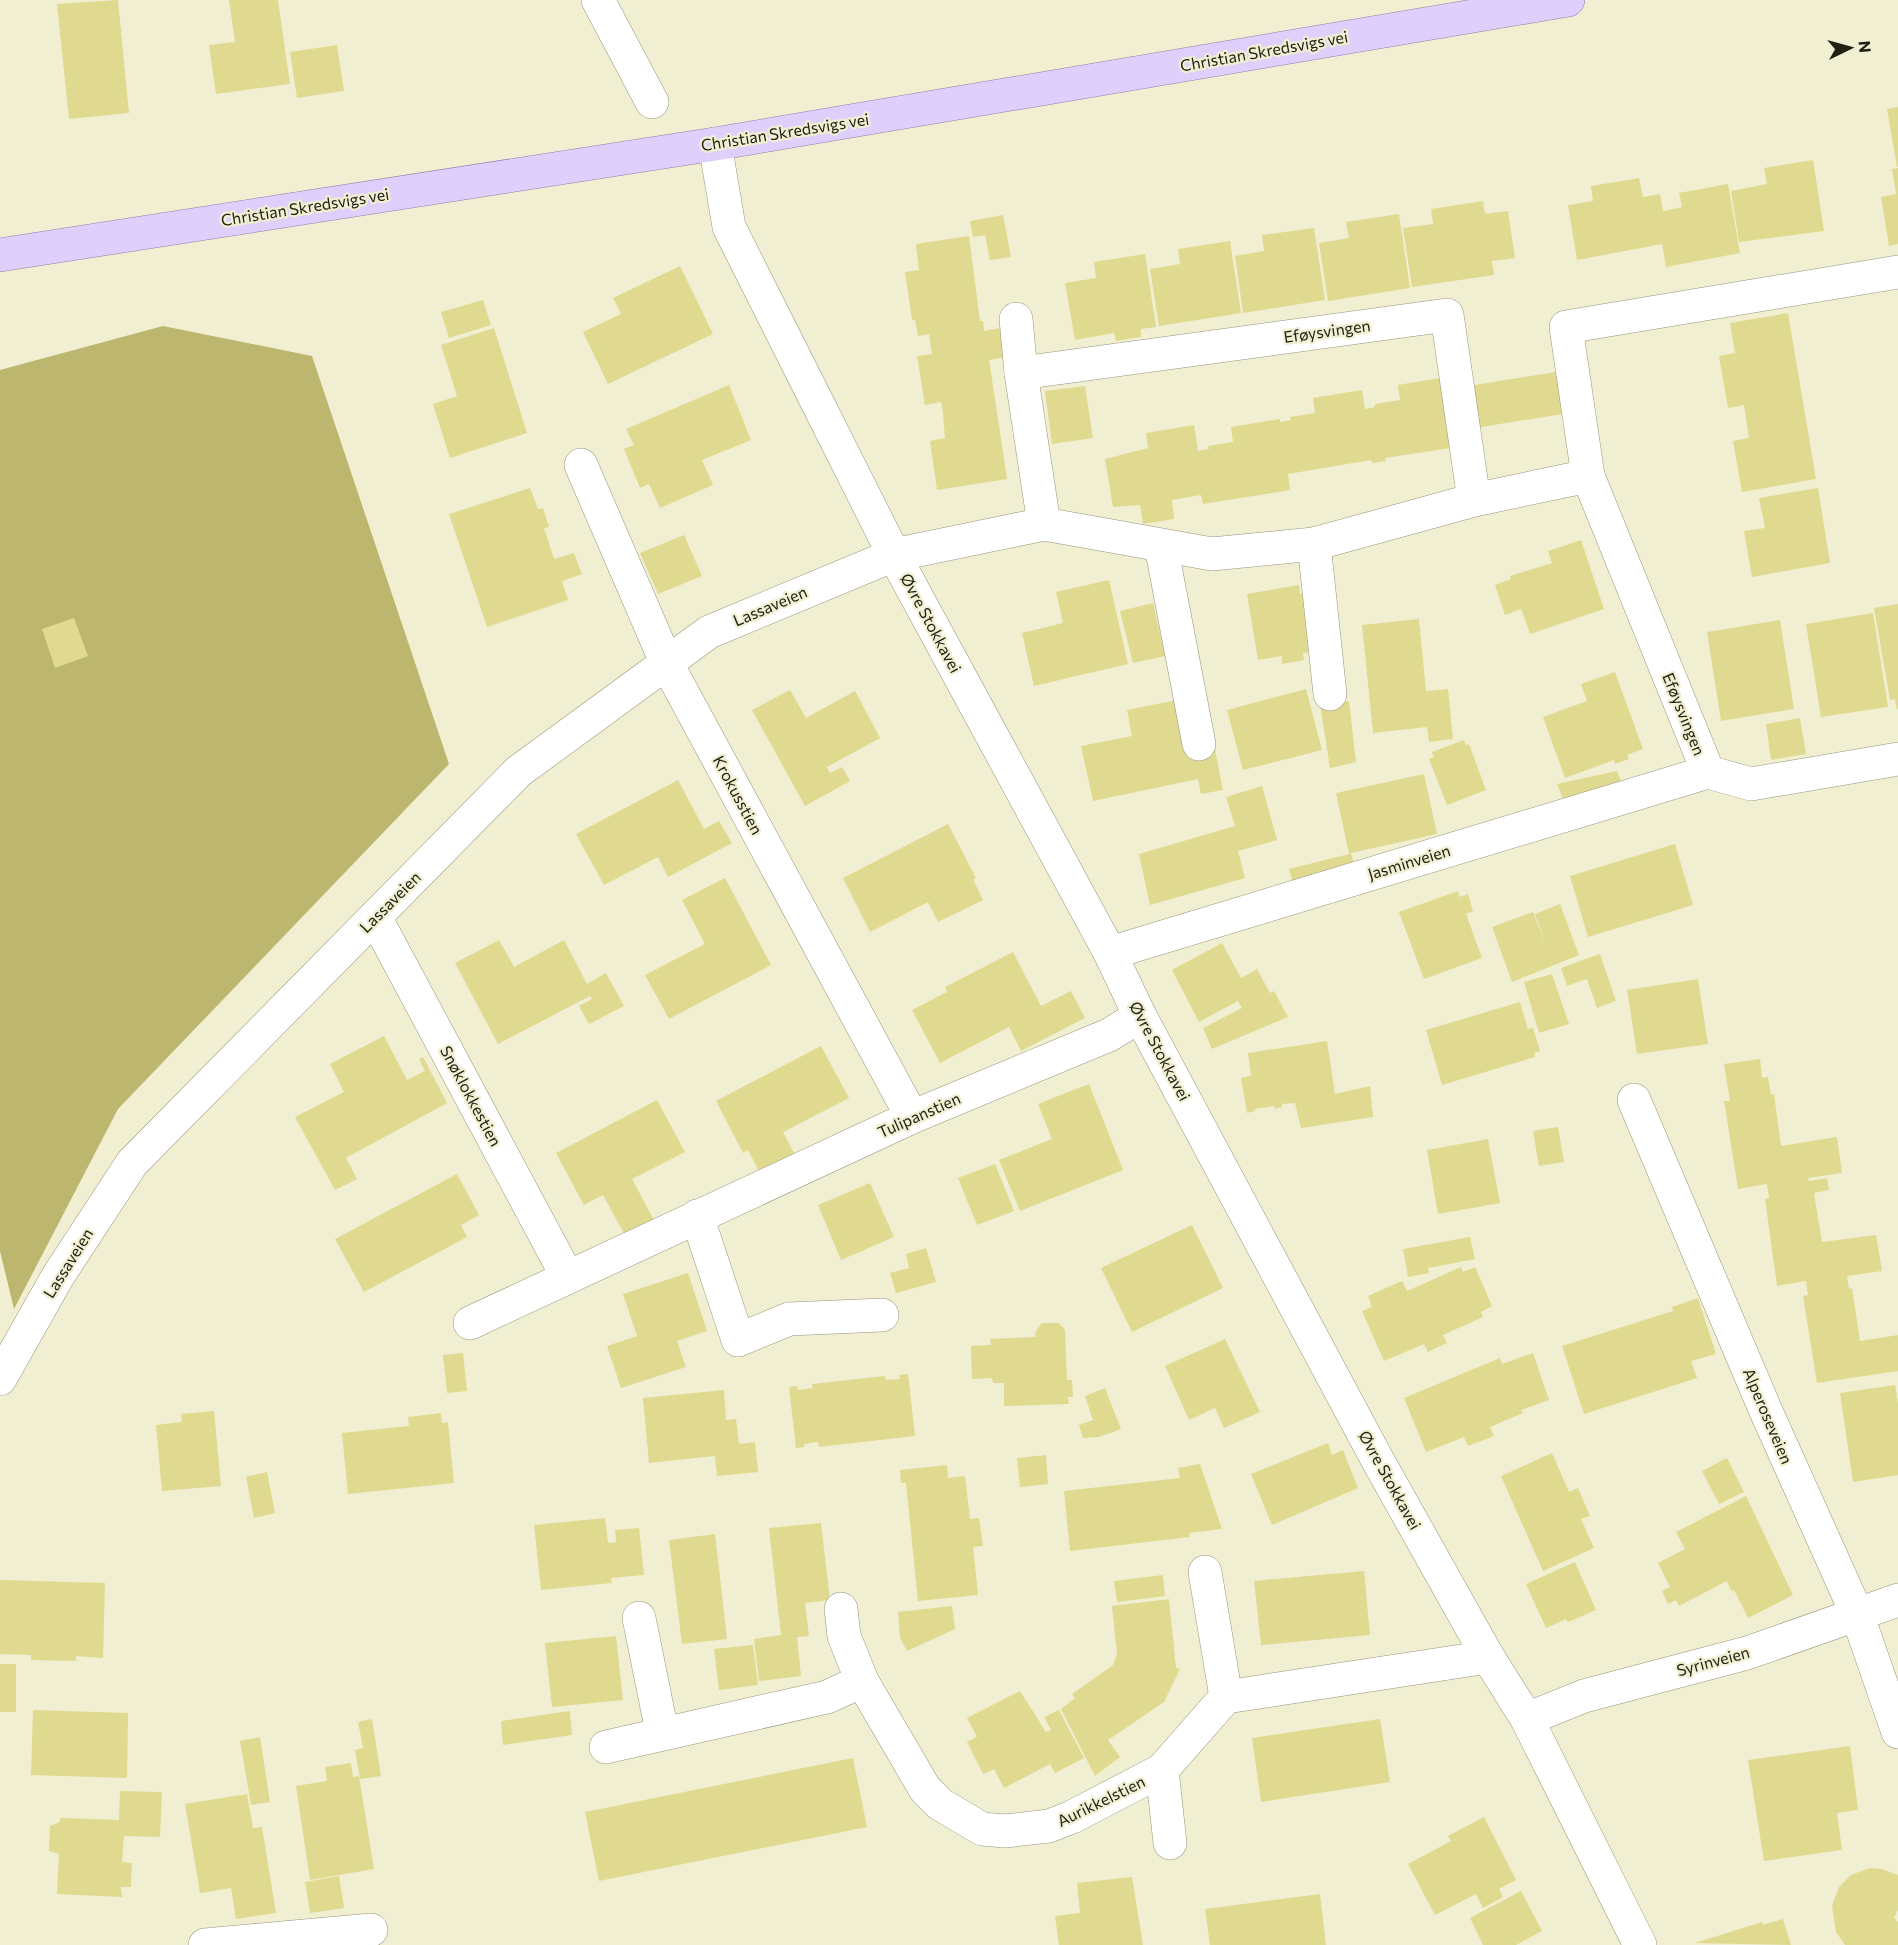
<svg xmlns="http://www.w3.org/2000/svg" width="1898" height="1945" viewBox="0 0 1898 1945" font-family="Commissioner,sans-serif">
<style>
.forest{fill:#bcb66e}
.building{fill:#e0d990}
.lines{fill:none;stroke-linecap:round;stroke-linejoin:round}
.minor-casing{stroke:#96957a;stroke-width:34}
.major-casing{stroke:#8e7daa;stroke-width:34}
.minor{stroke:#fff;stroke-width:33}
.major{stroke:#dfcffd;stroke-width:33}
.labels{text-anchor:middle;stroke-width:4.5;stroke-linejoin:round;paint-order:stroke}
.street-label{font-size:16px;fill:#202015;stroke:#f1efd2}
</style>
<rect width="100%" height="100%" fill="#f1efd2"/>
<path class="forest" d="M 163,326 L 312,356 L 449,764 L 118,1109 L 14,1309 L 0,1251 L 0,370 Z"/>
<g class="building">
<path d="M 118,0 L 129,113 L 69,119 L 57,4 Z"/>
<path d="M 229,0 L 278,0 L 290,84 L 216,94 L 209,45 L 235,42 Z"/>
<path d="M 337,45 L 344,91 L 297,98 L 290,52 Z"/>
<path d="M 1898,107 L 1898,167 L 1897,167 L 1887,109 Z"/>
<path d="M 1813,160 L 1824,231 L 1739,242 L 1731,191 L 1767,184 L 1764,168 Z"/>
<path d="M 1898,168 L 1898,244 L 1889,246 L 1881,197 L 1896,194 L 1892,169 Z"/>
<path d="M 1639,178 L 1643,197 L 1660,194 L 1663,211 L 1682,207 L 1679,193 L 1728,184 L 1740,253 L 1666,267 L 1662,244 L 1577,260 L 1568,205 L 1593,201 L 1591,186 Z"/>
<path d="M 1483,201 L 1485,214 L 1508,211 L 1515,258 L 1492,261 L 1494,275 L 1412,287 L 1403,228 L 1433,224 L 1431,209 Z"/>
<path d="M 1399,214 L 1410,288 L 1328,301 L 1319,243 L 1349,238 L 1346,222 Z"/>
<path d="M 1003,215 L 1011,257 L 990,260 L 985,235 L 973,237 L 970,221 Z"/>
<path d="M 1314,228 L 1325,300 L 1243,313 L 1235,256 L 1264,251 L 1262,235 Z"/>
<path d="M 969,236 L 980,321 L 983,321 L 984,331 L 1001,328 L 1005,357 L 989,360 L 1007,479 L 937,490 L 930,441 L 945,438 L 943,413 L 941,402 L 925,405 L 917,356 L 932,354 L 929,334 L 918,336 L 915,320 L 912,320 L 905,272 L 919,270 L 916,244 Z"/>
<path d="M 1230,241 L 1241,313 L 1159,326 L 1150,269 L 1180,264 L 1178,249 Z"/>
<path d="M 1145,254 L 1156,327 L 1141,329 L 1141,337 L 1116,341 L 1114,333 L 1075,340 L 1065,283 L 1096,278 L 1094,262 Z"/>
<path d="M 680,266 L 713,334 L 608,384 L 583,332 L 621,314 L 613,298 Z"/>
<path d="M 483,300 L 491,325 L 449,338 L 441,312 Z"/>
<path d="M 1788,313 L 1816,479 L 1742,492 L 1733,441 L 1749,438 L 1744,405 L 1728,408 L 1719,356 L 1735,353 L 1730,323 Z"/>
<path d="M 494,328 L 527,433 L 450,458 L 433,404 L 457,396 L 441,345 Z"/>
<path d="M 1562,371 L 1569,413 L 1475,428 L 1468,386 Z"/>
<path d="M 1446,377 L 1457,447 L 1385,458 L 1386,461 L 1372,463 L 1371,460 L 1288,474 L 1290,490 L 1203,504 L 1201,495 L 1172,500 L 1174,519 L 1143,524 L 1140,505 L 1113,507 L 1105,459 L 1148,448 L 1146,433 L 1194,425 L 1198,451 L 1209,449 L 1208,446 L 1233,442 L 1231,427 L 1280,419 L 1280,422 L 1291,420 L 1290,417 L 1315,413 L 1313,398 L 1362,390 L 1365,409 L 1375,407 L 1375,404 L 1400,400 L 1398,385 Z"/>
<path d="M 729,385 L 751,440 L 702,460 L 713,485 L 660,508 L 649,484 L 640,488 L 624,449 L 634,445 L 626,429 Z"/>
<path d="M 1085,386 L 1093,438 L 1052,444 L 1045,391 Z"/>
<path d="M 530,488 L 538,509 L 543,508 L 549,527 L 544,528 L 554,559 L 574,553 L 582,574 L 562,581 L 568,600 L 487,627 L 449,514 Z"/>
<path d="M 1818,488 L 1830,563 L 1752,577 L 1744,531 L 1765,528 L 1759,498 Z"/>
<path d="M 684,535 L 702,576 L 658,594 L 640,553 Z"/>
<path d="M 1581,540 L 1604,609 L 1530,634 L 1521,609 L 1505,615 L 1495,585 L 1511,579 L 1510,576 L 1552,563 L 1548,551 Z"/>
<path d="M 1109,580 L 1128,664 L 1034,686 L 1022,633 L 1063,623 L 1056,592 Z"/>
<path d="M 1299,585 L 1300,594 L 1309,593 L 1310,652 L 1303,653 L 1304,660 L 1282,664 L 1282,656 L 1258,660 L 1247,594 Z"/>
<path d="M 1153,603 L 1165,656 L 1133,663 L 1120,611 Z"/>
<path d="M 1898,604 L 1898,709 L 1897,710 L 1895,699 L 1890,700 L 1874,608 Z"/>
<path d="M 1873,613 L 1888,707 L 1821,717 L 1806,624 Z"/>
<path d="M 74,618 L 88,656 L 55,668 L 42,629 Z"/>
<path d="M 1419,619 L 1426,691 L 1448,689 L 1453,739 L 1429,742 L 1427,727 L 1373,733 L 1362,625 Z"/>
<path d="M 1780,620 L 1794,709 L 1721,721 L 1707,632 Z"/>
<path d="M 1615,672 L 1643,749 L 1627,755 L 1629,759 L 1615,764 L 1614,760 L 1565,778 L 1543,717 L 1587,701 L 1581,684 Z"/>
<path d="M 1306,689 L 1322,750 L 1243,770 L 1227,710 Z"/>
<path d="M 790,690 L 806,718 L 855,691 L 880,738 L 827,767 L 830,773 L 842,767 L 850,781 L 805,806 L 752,710 Z"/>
<path d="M 1182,699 L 1214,744 L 1223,790 L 1201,794 L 1198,779 L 1093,801 L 1081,746 L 1132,736 L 1127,710 Z"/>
<path d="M 1349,701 L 1356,762 L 1330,768 L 1320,704 Z"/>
<path d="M 1800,718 L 1806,754 L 1771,760 L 1766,724 Z"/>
<path d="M 1464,740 L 1466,745 L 1469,744 L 1486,790 L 1447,805 L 1429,759 L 1434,757 L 1432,752 Z"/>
<path d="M 1617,771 L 1625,793 L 1566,806 L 1557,784 Z"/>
<path d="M 1424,774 L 1437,834 L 1351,853 L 1355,868 L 1293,884 L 1289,869 L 1349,854 L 1336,793 Z"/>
<path d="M 678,780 L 704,829 L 719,821 L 732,843 L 668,877 L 658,857 L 604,885 L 576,834 Z"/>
<path d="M 1262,786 L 1277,840 L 1238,851 L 1245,878 L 1150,905 L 1139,854 L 1235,826 L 1226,797 Z"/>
<path d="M 948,824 L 976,878 L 973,879 L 983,900 L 938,922 L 928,902 L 870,932 L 843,878 Z"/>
<path d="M 1675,844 L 1693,905 L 1588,937 L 1570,876 Z"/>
<path d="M 725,878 L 771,965 L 669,1019 L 645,975 L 705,944 L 682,900 Z"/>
<path d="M 1458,891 L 1460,897 L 1468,894 L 1473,911 L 1466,914 L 1482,958 L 1424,979 L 1399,912 Z"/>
<path d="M 1560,904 L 1579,955 L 1512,982 L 1492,927 L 1533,912 L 1546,946 L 1535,914 Z"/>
<path d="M 499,940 L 514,967 L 564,940 L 587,984 L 606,973 L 624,1006 L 589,1024 L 579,1006 L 592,999 L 590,996 L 498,1044 L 455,963 Z"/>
<path d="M 1222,943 L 1241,978 L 1257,969 L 1270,993 L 1274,991 L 1288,1017 L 1212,1049 L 1203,1028 L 1242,1008 L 1238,1001 L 1199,1022 L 1172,970 Z"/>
<path d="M 1013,952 L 1041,1006 L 1071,991 L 1085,1018 L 1021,1051 L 1009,1027 L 940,1063 L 912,1010 L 947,992 L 945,987 Z"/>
<path d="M 1600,954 L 1616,1001 L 1597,1008 L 1587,979 L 1567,986 L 1561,968 Z"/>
<path d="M 1552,974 L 1569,1024 L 1539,1033 L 1524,982 Z"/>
<path d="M 1698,979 L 1708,1044 L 1637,1054 L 1627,990 Z"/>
<path d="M 1520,1002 L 1528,1029 L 1533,1028 L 1540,1051 L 1534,1053 L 1535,1057 L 1442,1085 L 1426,1030 Z"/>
<path d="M 384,1036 L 407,1080 L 425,1071 L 419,1059 L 423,1057 L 447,1103 L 346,1158 L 357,1179 L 335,1190 L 295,1117 L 344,1092 L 330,1064 Z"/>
<path d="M 1327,1041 L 1335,1094 L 1370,1086 L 1373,1117 L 1301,1128 L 1295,1103 L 1282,1104 L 1282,1107 L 1275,1109 L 1274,1106 L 1255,1109 L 1255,1111 L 1247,1113 L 1241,1078 L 1251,1076 L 1248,1053 Z"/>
<path d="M 821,1046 L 849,1098 L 783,1132 L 795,1155 L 760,1173 L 748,1150 L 743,1153 L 716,1101 Z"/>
<path d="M 1760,1059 L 1762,1078 L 1768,1077 L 1771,1095 L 1774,1094 L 1781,1146 L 1837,1137 L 1842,1173 L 1808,1178 L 1809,1181 L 1827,1178 L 1829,1190 L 1814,1193 L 1822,1242 L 1876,1235 L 1882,1271 L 1847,1276 L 1849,1289 L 1852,1288 L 1860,1341 L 1898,1335 L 1898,1371 L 1817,1383 L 1803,1296 L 1808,1295 L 1806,1281 L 1777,1286 L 1765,1199 L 1769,1198 L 1767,1184 L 1738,1189 L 1724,1101 L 1730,1101 L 1724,1064 Z"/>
<path d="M 1089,1084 L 1123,1170 L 1020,1211 L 999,1160 L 1052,1139 L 1038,1104 Z"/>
<path d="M 657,1100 L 685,1152 L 632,1179 L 656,1224 L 627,1239 L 603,1195 L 584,1205 L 556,1153 Z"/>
<path d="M 1558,1127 L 1564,1162 L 1539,1166 L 1533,1131 Z"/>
<path d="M 1488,1139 L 1500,1203 L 1438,1214 L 1427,1150 Z"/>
<path d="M 995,1164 L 1014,1211 L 977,1225 L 958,1178 Z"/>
<path d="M 457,1174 L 479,1215 L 461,1225 L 467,1237 L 364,1292 L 335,1239 Z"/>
<path d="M 870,1183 L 894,1237 L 841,1260 L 818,1205 Z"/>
<path d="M 1192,1225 L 1223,1288 L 1132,1332 L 1101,1268 Z"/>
<path d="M 1470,1237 L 1475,1259 L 1428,1268 L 1429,1273 L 1408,1277 L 1403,1249 Z"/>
<path d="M 926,1248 L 936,1282 L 896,1293 L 890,1273 L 909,1268 L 906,1254 Z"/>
<path d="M 1461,1267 L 1463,1272 L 1475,1267 L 1492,1306 L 1481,1312 L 1483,1317 L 1443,1335 L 1447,1343 L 1428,1352 L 1424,1344 L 1384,1361 L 1362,1311 L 1372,1307 L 1368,1296 L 1402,1281 L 1407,1291 Z"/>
<path d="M 688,1273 L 707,1331 L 677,1341 L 686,1367 L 621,1388 L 607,1346 L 637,1336 L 623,1294 Z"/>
<path d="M 1698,1298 L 1716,1354 L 1691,1361 L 1697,1378 L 1584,1414 L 1562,1346 L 1673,1311 L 1672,1307 Z"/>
<path d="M 1042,1323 L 1059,1323 L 1065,1330 L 1067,1380 L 1072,1380 L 1073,1397 L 1068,1397 L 1069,1404 L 1004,1406 L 1004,1383 L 993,1383 L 992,1378 L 972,1379 L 971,1346 L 991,1345 L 990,1339 L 1035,1337 L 1036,1331 Z"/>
<path d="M 1225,1339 L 1260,1412 L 1224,1428 L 1215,1408 L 1189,1420 L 1165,1366 Z"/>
<path d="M 463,1353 L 467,1391 L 447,1393 L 443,1355 Z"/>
<path d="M 1533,1353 L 1549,1400 L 1521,1410 L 1523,1413 L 1490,1427 L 1494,1436 L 1468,1446 L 1464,1437 L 1426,1452 L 1404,1398 L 1500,1358 L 1502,1364 Z"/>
<path d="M 908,1374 L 915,1436 L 819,1447 L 818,1442 L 804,1444 L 804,1447 L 796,1448 L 789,1387 L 797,1386 L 798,1390 L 813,1388 L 812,1384 L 885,1376 L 886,1380 L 900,1379 L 899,1375 Z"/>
<path d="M 1895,1385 L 1898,1403 L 1898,1475 L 1853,1482 L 1840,1393 Z"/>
<path d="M 1105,1388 L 1121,1429 L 1099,1437 L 1083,1438 L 1079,1425 L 1093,1420 L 1085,1396 Z"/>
<path d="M 724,1390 L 726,1420 L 736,1419 L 739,1444 L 755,1442 L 758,1472 L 717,1476 L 715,1456 L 649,1463 L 643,1398 Z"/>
<path d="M 214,1411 L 221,1486 L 162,1491 L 156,1425 L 182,1422 L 181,1414 Z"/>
<path d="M 441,1413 L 442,1423 L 448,1422 L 454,1483 L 348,1494 L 342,1433 L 409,1426 L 408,1417 Z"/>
<path d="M 1328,1443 L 1332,1455 L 1343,1450 L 1358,1488 L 1272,1525 L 1251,1474 Z"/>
<path d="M 1552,1453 L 1569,1492 L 1578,1488 L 1590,1516 L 1581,1519 L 1594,1548 L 1543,1571 L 1501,1476 Z"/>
<path d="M 1046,1455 L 1048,1484 L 1020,1487 L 1017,1458 Z"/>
<path d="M 1727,1458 L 1744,1492 L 1719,1504 L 1702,1471 Z"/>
<path d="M 1200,1464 L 1222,1529 L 1189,1533 L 1190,1537 L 1070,1551 L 1064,1491 L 1180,1478 L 1178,1468 Z"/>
<path d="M 947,1465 L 948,1478 L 965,1476 L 970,1519 L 979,1518 L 983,1546 L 973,1547 L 978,1595 L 918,1601 L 906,1483 L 901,1483 L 900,1470 Z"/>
<path d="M 267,1472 L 275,1513 L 254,1518 L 246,1477 Z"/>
<path d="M 1746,1496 L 1793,1595 L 1748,1618 L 1734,1590 L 1731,1591 L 1727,1581 L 1679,1606 L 1676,1600 L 1668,1604 L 1662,1591 L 1670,1587 L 1658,1563 L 1685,1549 L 1676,1532 Z"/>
<path d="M 605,1518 L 608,1543 L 616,1542 L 615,1530 L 639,1528 L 644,1575 L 611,1578 L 612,1583 L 541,1590 L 534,1525 Z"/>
<path d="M 821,1523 L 830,1600 L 805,1603 L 809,1636 L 797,1637 L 801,1676 L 759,1681 L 754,1639 L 781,1635 L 769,1528 Z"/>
<path d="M 715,1534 L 727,1639 L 682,1644 L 669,1540 Z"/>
<path d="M 1575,1562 L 1596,1610 L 1568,1622 L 1566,1619 L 1546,1628 L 1526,1584 Z"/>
<path d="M 1364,1571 L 1370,1635 L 1261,1645 L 1254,1581 Z"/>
<path d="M 1163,1575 L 1165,1596 L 1117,1602 L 1114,1581 Z"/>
<path d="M 0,1580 L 105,1583 L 103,1658 L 76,1656 L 76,1661 L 31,1660 L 31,1655 L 0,1654 Z"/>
<path d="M 1169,1599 L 1176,1668 L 1180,1669 L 1164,1702 L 1108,1740 L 1120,1757 L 1095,1776 L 1061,1709 L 1075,1698 L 1072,1694 L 1113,1665 L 1117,1655 L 1112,1606 Z"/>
<path d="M 952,1606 L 955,1629 L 907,1651 L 900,1638 L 898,1612 Z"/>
<path d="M 616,1636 L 623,1700 L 552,1707 L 545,1643 Z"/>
<path d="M 753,1645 L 758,1685 L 719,1690 L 714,1649 Z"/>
<rect x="0" y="1664" width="16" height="48"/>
<path d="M 1020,1691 L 1046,1732 L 1051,1730 L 1044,1717 L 1059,1710 L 1084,1758 L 1055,1773 L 1050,1764 L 1004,1788 L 994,1769 L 983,1774 L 967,1742 L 977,1737 L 967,1718 Z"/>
<path d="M 33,1710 L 128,1713 L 127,1778 L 31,1775 Z"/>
<path d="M 570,1711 L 572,1735 L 503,1745 L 501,1721 Z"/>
<path d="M 372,1719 L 381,1776 L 360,1779 L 355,1750 L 363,1748 L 358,1722 Z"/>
<path d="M 1380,1719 L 1390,1782 L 1261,1802 L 1252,1738 Z"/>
<path d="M 260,1737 L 270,1802 L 251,1805 L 240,1741 Z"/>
<path d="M 1850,1746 L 1858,1810 L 1837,1813 L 1842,1850 L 1764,1861 L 1748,1760 Z"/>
<path d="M 853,1758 L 867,1827 L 599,1881 L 585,1812 Z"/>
<path d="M 351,1763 L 353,1777 L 359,1776 L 374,1869 L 310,1880 L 296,1786 L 327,1781 L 325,1767 Z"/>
<path d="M 120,1791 L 162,1792 L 160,1837 L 124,1836 L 122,1862 L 132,1863 L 131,1887 L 121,1887 L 122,1897 L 57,1894 L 59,1854 L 49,1851 L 50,1826 L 60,1822 L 60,1818 L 119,1820 Z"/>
<path d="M 247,1794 L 253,1828 L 262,1827 L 276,1913 L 236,1919 L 231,1888 L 200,1893 L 185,1804 Z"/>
<path d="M 1484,1817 L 1516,1880 L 1499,1889 L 1503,1897 L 1483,1908 L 1476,1894 L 1435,1915 L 1408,1864 L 1451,1841 L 1448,1836 Z"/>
<path d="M 1870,1868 L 1882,1869 L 1898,1875 L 1898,1910 L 1894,1918 L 1898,1922 L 1898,1945 L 1845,1945 L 1836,1932 L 1832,1906 L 1839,1887 L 1851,1875 Z"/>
<path d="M 339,1876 L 344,1908 L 310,1913 L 305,1882 Z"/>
<path d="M 1132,1877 L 1143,1945 L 1059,1945 L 1055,1916 L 1080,1913 L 1077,1883 Z"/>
<path d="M 1521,1891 L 1542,1931 L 1516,1945 L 1483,1945 L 1470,1918 Z"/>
<path d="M 1320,1894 L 1326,1945 L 1210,1945 L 1205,1909 Z"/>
<path d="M 1783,1919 L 1791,1945 L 1695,1943 L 1762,1922 L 1763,1925 Z"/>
</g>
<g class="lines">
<g class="minor-casing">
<g id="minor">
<path d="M 598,0 L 652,102"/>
<path d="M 715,144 L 729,227 L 894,555 L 1110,953 L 1140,1016 L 1377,1459 L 1488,1657 L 1527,1719 L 1640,1945"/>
<path d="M 1016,319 L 1021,373 L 1044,524"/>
<path d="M 1021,373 L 1447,315 L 1474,500"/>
<path d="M 581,465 L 667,664 L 912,1117"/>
<path d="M 1588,476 L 1566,327 L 1898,272"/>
<path d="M 1314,544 L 1330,694"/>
<path d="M 1161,546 L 1199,744"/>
<path d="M 375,917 L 567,1276"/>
<path d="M 1110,953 L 1708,772"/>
<path d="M 1634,1100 L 1765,1409 L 1857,1614 L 1898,1732"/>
<path d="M 697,1216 L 738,1340 L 789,1319 L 882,1315"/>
<path d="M 470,1323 L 912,1117 L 1109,1035 L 1140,1016"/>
<path d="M 0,1379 L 58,1276 L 132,1163 L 519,771 L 709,632 L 894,555 L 1044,524 L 1212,554 L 1314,544 L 1474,500 L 1588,476 L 1708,772 L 1751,784 L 1898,759"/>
<path d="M 1205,1572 L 1226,1697"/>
<path d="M 841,1609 L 844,1636 L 862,1681 L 925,1789 L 940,1804 L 982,1829 L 1005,1831 L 1049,1826 L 1072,1817 L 1162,1770 L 1226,1697 L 1488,1657"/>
<path d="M 639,1618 L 662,1732"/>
<path d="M 1527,1719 L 1584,1696 L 1747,1653 L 1898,1600"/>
<path d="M 606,1747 L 827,1697 L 862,1681"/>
<path d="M 1162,1770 L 1170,1843"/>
<path d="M 205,1945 L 371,1930"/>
</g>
</g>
<g class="major-casing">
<path id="major" d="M 0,255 L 715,144 L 1568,0"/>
</g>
<use href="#minor" class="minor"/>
<use href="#major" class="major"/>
</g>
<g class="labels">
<g class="street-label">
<text transform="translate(1264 51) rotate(-10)" y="6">Christian Skredsvigs vei</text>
<text transform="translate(785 132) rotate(-9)" y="6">Christian Skredsvigs vei</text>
<text transform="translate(305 207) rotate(-9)" y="6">Christian Skredsvigs vei</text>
<text transform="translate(1327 331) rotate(-8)" y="6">Eføysvingen</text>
<text transform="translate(770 606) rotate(-23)" y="6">Lassaveien</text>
<text transform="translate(931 623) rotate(62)" y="6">Øvre Stokkavei</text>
<text transform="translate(1684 714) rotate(68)" y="6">Eføysvingen</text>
<text transform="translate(738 795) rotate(62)" y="6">Krokusstien</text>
<text transform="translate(1409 862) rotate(-17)" y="6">Jasminveien</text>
<text transform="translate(390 902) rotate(-45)" y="6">Lassaveien</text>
<text transform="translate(1160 1051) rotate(62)" y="6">Øvre Stokkavei</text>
<text transform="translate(471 1096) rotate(62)" y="6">Snøklokkestien</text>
<text transform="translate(919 1115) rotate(-24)" y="6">Tulipanstien</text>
<text transform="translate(68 1263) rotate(-58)" y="6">Lassaveien</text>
<text transform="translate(1768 1416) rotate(67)" y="6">Alperoseveien</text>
<text transform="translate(1390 1480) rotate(61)" y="6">Øvre Stokkavei</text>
<text transform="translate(1713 1661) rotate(-15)" y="6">Syrinveien</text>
<text transform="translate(1101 1801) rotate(-26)" y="6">Aurikkelstien</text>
</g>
</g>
<g transform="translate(1850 48) rotate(85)" stroke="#f1efd2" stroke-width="4.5" paint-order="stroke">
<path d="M0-4.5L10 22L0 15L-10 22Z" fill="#202015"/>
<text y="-9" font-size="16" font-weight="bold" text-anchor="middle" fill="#202015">N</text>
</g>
</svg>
